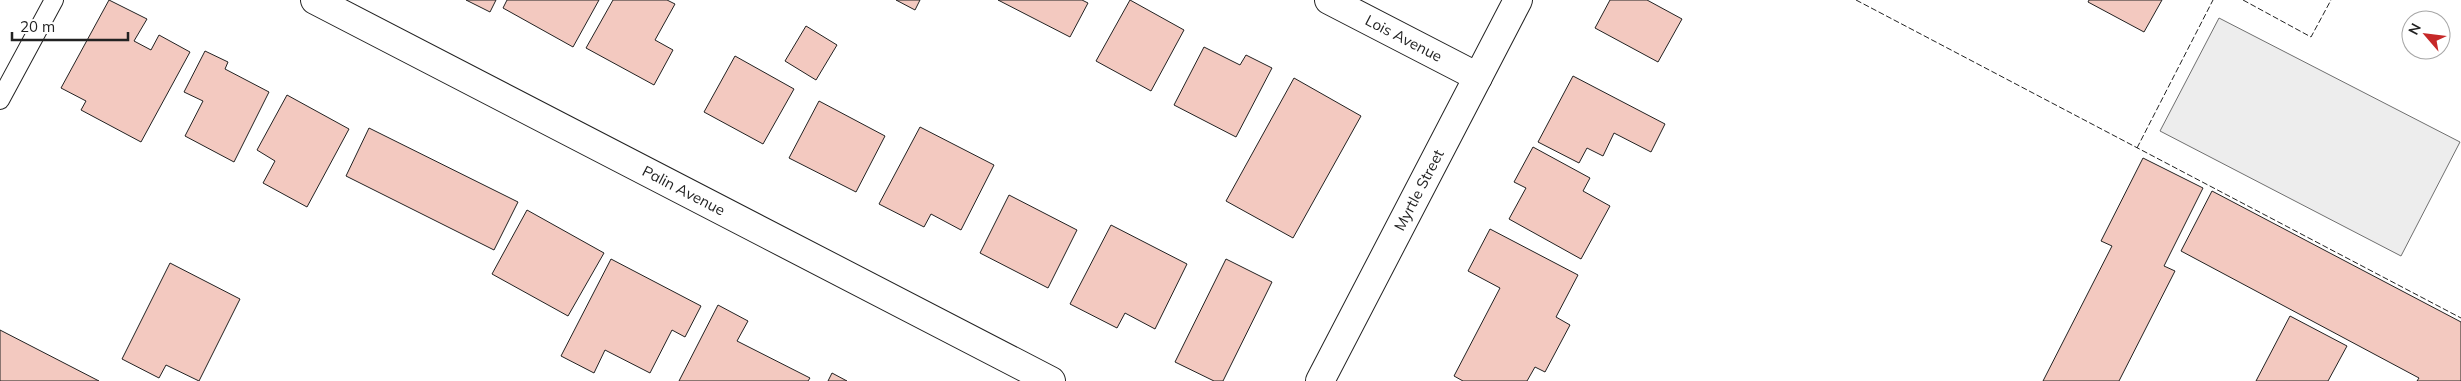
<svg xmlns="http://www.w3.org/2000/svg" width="2461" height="381" viewBox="0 0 2461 381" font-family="Mulish,sans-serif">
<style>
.parking{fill:#ededed;stroke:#6f6f6f}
.building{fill:#f3c9c0;stroke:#222}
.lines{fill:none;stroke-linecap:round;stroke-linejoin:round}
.lane-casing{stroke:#222;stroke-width:20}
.street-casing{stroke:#222;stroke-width:30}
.lane{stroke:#fff;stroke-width:18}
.street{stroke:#fff;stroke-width:28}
.fence{stroke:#222;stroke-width:1;stroke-dasharray:6 2.5;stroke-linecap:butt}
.labels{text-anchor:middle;stroke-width:4;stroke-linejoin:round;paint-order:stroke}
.street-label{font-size:15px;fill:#222;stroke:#fff}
</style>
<rect width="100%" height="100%" fill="#fff"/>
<path class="parking" d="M 2219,18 L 2460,142 L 2401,256 L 2160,131 Z"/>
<g class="building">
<path d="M 109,0 L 147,19 L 134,41 L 151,50 L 159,35 L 190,52 L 141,142 L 81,110 L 86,101 L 61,88 Z"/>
<path d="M 466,0 L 496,0 L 490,12 Z"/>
<path d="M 507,0 L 599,0 L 573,47 L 503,8 Z"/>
<path d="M 613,0 L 667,0 L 675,4 L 655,40 L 673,50 L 654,85 L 586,48 Z"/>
<path d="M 896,0 L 920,0 L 915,10 Z"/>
<path d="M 998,0 L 1082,0 L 1088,3 L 1070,37 Z"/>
<path d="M 1130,0 L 1184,30 L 1151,91 L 1096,61 Z"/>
<path d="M 1610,0 L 1647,0 L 1682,19 L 1658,62 L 1595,28 Z"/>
<path d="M 2089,0 L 2162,0 L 2144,32 L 2088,2 Z"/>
<path d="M 806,26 L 837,45 L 816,80 L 785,61 Z"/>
<path d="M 1204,47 L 1240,65 L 1246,55 L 1272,68 L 1236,137 L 1174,105 Z"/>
<path d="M 205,51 L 228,62 L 225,69 L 269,92 L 234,162 L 185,136 L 203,101 L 184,92 Z"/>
<path d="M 735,56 L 794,89 L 763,144 L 704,112 Z"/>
<path d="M 1573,76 L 1665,124 L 1651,152 L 1614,133 L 1603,156 L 1587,148 L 1579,163 L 1538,142 Z"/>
<path d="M 1294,78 L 1361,116 L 1293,238 L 1226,201 Z"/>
<path d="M 287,95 L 349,129 L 307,207 L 263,183 L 275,161 L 257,150 Z"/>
<path d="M 819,101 L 885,136 L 856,192 L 789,158 Z"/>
<path d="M 920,127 L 994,165 L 961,230 L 931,214 L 924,227 L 879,204 Z"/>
<path d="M 369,128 L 518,202 L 494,250 L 346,176 Z"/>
<path d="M 1533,147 L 1590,178 L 1583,191 L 1610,206 L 1581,259 L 1509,219 L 1526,188 L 1514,182 Z"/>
<path d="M 2143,158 L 2203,188 L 2164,266 L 2175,271 L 2119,381 L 2043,381 L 2112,246 L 2101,241 Z"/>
<path d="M 2212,191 L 2461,322 L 2461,381 L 2417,381 L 2419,378 L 2181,251 Z"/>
<path d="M 1009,195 L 1077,230 L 1048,288 L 980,253 Z"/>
<path d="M 527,210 L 604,253 L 568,316 L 492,274 Z"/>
<path d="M 1111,225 L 1187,264 L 1155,329 L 1125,313 L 1117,328 L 1070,304 Z"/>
<path d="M 1490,229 L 1578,275 L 1556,317 L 1570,325 L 1545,372 L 1535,367 L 1527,381 L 1463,381 L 1454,376 L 1500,288 L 1468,271 Z"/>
<path d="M 611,259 L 701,306 L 685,337 L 672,330 L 650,373 L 605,350 L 594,373 L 561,356 Z"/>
<path d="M 1226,259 L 1272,282 L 1223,381 L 1214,381 L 1175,362 Z"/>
<path d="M 170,263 L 240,299 L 199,381 L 166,365 L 159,378 L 122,359 Z"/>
<path d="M 718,305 L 748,321 L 737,341 L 810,378 L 808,381 L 679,381 Z"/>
<path d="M 2290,316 L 2347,346 L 2328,381 L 2256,381 Z"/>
<path d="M 0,330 L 99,381 L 0,381 Z"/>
<path d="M 832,373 L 847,381 L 828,381 Z"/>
</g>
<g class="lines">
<g class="lane-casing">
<path id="lane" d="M 0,100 L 54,0"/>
</g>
<g class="street-casing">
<g id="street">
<path id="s1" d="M 315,0 L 1051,381"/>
<path id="s2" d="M 1329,0 L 1478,77"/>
<path id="s3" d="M 1320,381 L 1518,0"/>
</g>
</g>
<use href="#lane" class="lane"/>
<use href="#street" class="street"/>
<g class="fence">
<path d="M 1856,0 L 2461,318"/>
<path d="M 2243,0 L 2311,37 L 2331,0"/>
<path d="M 2137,148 L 2213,0"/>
</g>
</g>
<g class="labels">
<g class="street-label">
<text dy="5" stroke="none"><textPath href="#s2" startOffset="84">Lois Avenue</textPath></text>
<text dy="5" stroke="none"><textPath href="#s1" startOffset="415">Palin Avenue</textPath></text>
<text dy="5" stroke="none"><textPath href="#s3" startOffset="215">Myrtle Street</textPath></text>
</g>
</g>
<g transform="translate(2426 35) rotate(298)"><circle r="24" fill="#ffffff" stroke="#a7a7a7"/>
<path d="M0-4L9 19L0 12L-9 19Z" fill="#c62828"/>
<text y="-8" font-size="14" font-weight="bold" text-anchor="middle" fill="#222222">N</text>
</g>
<path d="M12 32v8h116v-8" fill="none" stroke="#222222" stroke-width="2.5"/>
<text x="20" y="32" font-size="15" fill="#222222" stroke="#ffffff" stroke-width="4" paint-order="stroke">20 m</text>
</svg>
